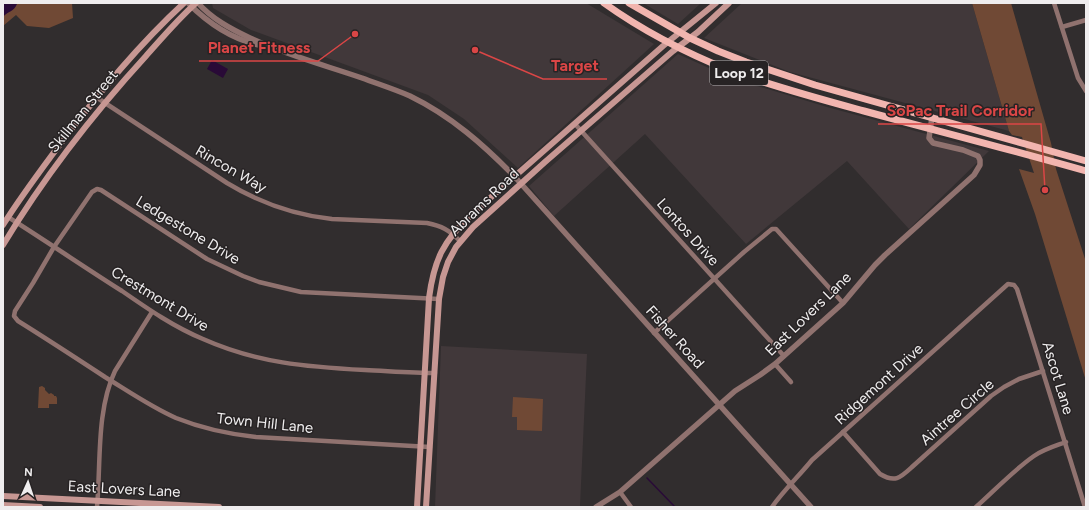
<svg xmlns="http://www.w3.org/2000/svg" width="1089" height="510" viewBox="0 0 1089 510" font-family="Figtree,sans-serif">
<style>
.built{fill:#41383a}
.green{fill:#704935}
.water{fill:#290a37}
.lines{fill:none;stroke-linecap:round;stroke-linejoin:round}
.stream{stroke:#290a37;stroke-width:1.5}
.minor{stroke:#90726f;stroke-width:4.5}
.tertiary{stroke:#90726f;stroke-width:5.5}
.secondary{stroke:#c79793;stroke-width:6}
.primary{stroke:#f2b5af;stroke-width:7}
.labels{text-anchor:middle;stroke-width:3;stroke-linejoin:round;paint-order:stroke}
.shield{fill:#272324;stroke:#b3b0b1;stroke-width:1}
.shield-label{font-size:14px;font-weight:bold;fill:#efedee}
.street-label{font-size:15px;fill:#efedee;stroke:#272324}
.leader{fill:none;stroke:#da4646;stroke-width:1.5}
.callout-dot{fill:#da4646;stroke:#272324;stroke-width:1.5}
.callout-label{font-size:16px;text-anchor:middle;font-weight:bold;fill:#da4646;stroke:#272324;stroke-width:3;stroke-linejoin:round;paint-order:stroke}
</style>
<rect width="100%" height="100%" fill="#312d2e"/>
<g class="built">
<path d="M 212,3 L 586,3 L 654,44 L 518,168 L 464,119 L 428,95 L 251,30 L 213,8 Z"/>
<path d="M 643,3 L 701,3 L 678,24 Z"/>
<path d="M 742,3 L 972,3 L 1009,131 L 790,72 L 704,38 Z"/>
<path d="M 678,54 L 731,78 L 827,107 L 989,151 L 909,229 L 847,161 L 746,244 L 645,134 L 554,216 L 529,186 Z"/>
<path d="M 441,346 L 587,354 L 580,506 L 578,507 L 435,507 Z"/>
</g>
<g class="green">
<path d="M 3,3 L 72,3 L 73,18 L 49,28 L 27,26 L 16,15 L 3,26 Z"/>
<path d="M 972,3 L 1011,3 L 1051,143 L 1056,169 L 1086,262 L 1086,381 L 1035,214 L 1019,169 L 1034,173 L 1022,137 L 1012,135 L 1009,131 Z"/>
<path d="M 42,386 L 45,388 L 45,390 L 49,394 L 51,393 L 54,395 L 54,396 L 56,396 L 57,398 L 57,404 L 49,404 L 49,408 L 38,408 L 39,387 Z"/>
<path d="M 513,397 L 543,399 L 542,431 L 517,430 L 517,417 L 512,417 Z"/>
</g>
<g class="water">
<path d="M 3,3 L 17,3 L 17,4 C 14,12 8,11 3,17 Z"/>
<path d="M 212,60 L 228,69 L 223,78 L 207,69 Z"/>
</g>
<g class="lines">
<path class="stream" d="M 647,478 L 675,507"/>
<g class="minor">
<path d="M 1054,3 L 1078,78 L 1086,91"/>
<path d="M 1062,27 L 1086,20"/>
<path d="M 96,97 L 227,183 C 260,203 294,215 332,219 L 427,223 C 442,226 449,230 460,241"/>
<path d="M 575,124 L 784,356"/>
<path d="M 8,217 C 46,241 84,267 122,291 C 148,309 174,327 203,339 C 257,363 307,367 365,370 C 388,371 412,373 435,373"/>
<path d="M 654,333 L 744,252 L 772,229 L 776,229 L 843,303"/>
<path d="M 775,364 L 791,382"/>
<path d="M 843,432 L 880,474 C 895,483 900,478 912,467 L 991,396 L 1004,387 L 1019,379 L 1043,371"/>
<path d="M 430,447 L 256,437 C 228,434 201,428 176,418 C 151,407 128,391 105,377 C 76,358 47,339 18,321 L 14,316 L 15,311 L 33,283 L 54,247 L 92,192 L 97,189 L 101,190 L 207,259 L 243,276 L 259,282 L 301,292 L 439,299"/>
<path d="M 620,492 L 631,507"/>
<path d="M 97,507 C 101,464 96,411 115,371 L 152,312"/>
<path d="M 772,507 C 784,490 799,476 812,460 L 1008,284 L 1014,285 L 1017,289 L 1085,507"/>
<path d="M 976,507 C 994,491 1015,469 1034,456 C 1044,449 1055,446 1066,442"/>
</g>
<g class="tertiary">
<path d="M 188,3 C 208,23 231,39 259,45"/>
<path d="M 198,3 C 212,19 231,29 250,38 C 286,55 324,65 362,78 C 378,84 394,89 410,96 C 451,116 484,145 515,177 L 811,507"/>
<path d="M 596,507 L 620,492 L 735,391 L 760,375 L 775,364 L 843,303 L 875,265 L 885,255 L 974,175 L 980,165 L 980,160 L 978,156 L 963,150 L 933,143 L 929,138 L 932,117"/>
</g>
<g class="secondary">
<path d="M 3,225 C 18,201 35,178 52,155 C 92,101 134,49 184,3"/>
<path d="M 3,245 C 44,177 93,114 146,56 C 162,38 178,19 196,3"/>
<path d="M 3,496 L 219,507"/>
<path d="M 3,505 L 40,507"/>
<path d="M 417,507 L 429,298 C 434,260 443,241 472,214 L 663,46 L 716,3"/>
<path d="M 426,507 L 439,299 L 443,277 L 448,262 L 456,247 L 473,227 L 545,162 L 673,51 L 698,32 L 729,3"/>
</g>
<g class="primary">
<path d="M 604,3 C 643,31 686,53 731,71 C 775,87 820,99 864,111 C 938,131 1012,150 1086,171"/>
<path d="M 629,3 L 690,38 L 718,51 L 746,62 L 815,85 L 1086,161"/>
</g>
</g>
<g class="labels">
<rect class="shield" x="710" y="61" width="58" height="24" rx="3"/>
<g class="shield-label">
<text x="739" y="78">Loop 12</text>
</g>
<g class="street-label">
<text transform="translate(83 111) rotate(-51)" y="5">Skillman Street</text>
<text transform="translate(231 169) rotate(30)" y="5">Rincon Way</text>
<text transform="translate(484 202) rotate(-44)" y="5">Abrams Road</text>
<text transform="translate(188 230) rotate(31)" y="5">Ledgestone Drive</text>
<text transform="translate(688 232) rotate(48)" y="5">Lontos Drive</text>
<text transform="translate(160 299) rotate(31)" y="5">Crestmont Drive</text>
<text transform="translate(808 314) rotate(-44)" y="5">East Lovers Lane</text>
<text transform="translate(675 337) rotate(48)" y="5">Fisher Road</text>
<text transform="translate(1058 378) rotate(73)" y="5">Ascot Lane</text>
<text transform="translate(879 384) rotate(-42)" y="5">Ridgemont Drive</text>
<text transform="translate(957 412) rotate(-41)" y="5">Aintree Circle</text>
<text transform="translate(265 423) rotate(6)" y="5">Town Hill Lane</text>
<text transform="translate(124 489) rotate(3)" y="5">East Lovers Lane</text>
</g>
</g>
<path class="leader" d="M355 34L318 61H199M475 50L543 79H607M1045 190L1041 124H878"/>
<g class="callout-dot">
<circle cx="355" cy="34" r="4"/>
<circle cx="475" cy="50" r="4"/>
<circle cx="1045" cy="190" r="4"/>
</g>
<g class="callout-label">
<text x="259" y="53">Planet Fitness</text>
<text x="575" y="71">Target</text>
<text x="960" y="116">SoPac Trail Corridor</text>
</g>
<rect width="1089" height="510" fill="none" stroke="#efedee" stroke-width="8"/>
<g transform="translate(28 482) rotate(3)" stroke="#272324" stroke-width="3" paint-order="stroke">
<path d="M0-3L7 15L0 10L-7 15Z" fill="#efedee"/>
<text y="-6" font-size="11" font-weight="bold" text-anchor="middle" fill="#efedee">N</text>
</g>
</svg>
